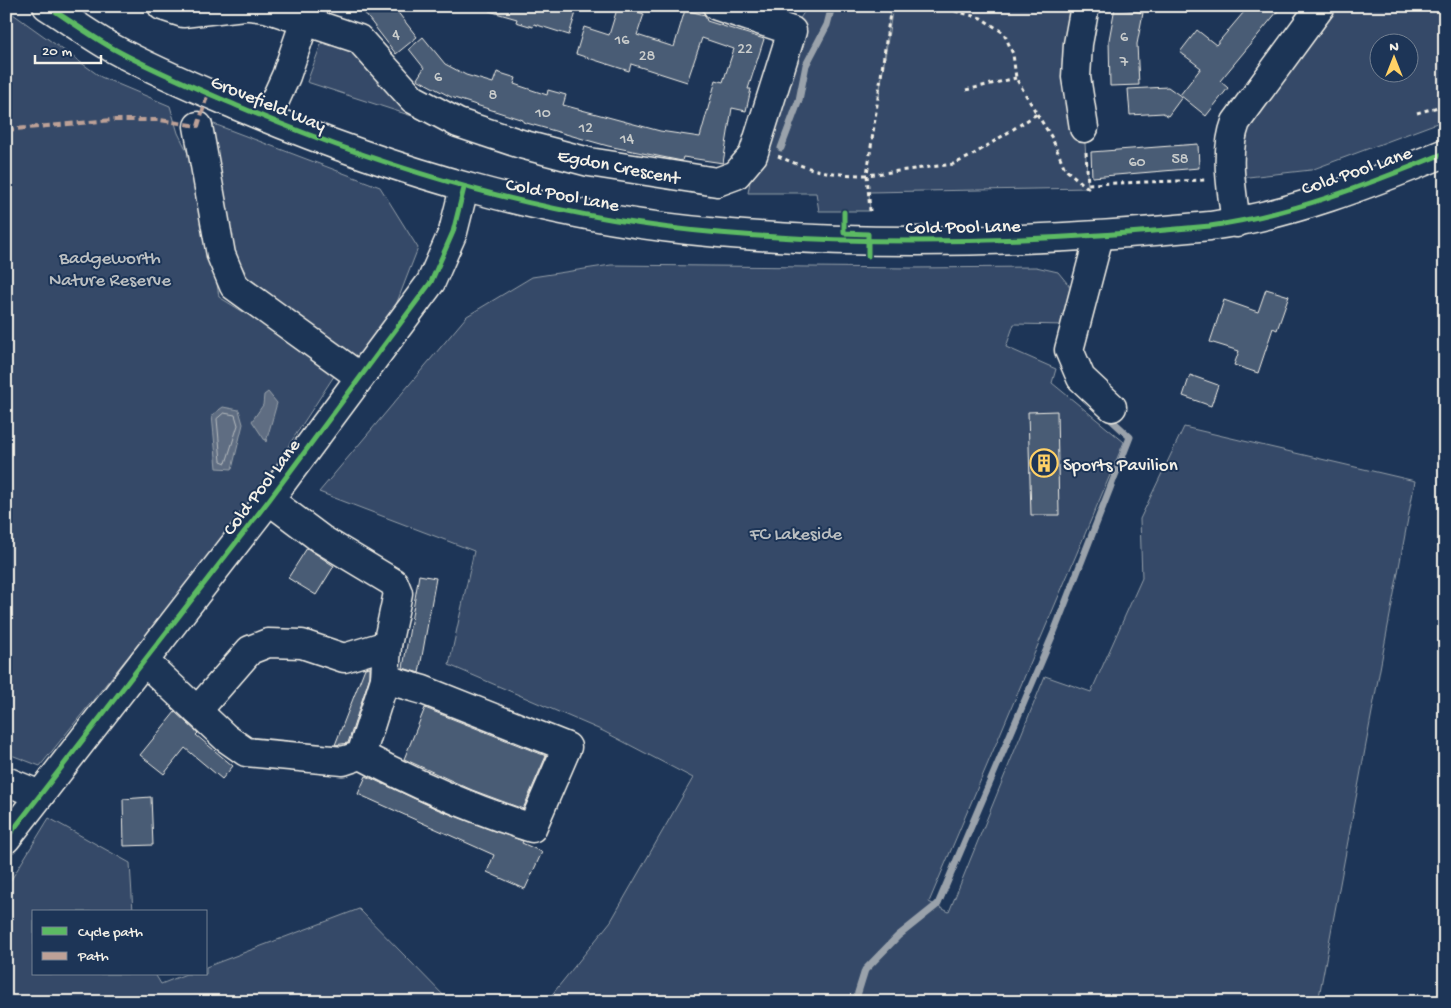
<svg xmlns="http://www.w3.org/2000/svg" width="1451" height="1008" viewBox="0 0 1451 1008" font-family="'Gochi Hand',sans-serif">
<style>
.green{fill:#354a67;stroke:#949ea8;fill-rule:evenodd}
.water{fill:#5e6d82;stroke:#9aa2ab}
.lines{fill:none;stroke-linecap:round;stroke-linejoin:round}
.shore{stroke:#b8bcbf;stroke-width:1}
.stream{stroke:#9aa2ab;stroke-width:7}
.building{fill:#485b74;stroke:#f4f1e8}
.minor-casing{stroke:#f4f1e8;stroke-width:31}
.path{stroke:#f4f1e8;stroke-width:3;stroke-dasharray:4 4;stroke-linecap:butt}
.minor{stroke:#1d3557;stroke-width:28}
.quiet{stroke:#bda197;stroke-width:4;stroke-dasharray:8 4;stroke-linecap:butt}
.cycleway-casing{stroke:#1d3557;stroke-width:8}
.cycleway{stroke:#5cba63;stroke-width:5}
.labels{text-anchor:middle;stroke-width:4;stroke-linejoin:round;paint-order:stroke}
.number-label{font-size:16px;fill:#c9cccb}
.street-label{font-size:19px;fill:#f4f1e8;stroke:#1d3557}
.park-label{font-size:19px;fill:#bbbfc1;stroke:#1d3557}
.poi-label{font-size:19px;fill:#f4f1e8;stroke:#1d3557;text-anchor:start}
</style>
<rect width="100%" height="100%" fill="#1d3557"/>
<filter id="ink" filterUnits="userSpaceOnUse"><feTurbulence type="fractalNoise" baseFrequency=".02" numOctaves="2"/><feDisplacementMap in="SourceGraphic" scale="10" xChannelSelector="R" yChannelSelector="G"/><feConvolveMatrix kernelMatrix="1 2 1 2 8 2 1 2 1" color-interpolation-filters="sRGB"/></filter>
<g filter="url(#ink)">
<g class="green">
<path d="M 808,6 L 891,6 L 879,96 L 893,6 L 1085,6 L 1084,129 L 1088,188 L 869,192 L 870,211 L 819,211 L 816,193 L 748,193 L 756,146 L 792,31 Z"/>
<path d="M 1324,6 L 1435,6 L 1445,22 L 1445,120 L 1311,170 L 1230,179 L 1230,144 ZM 1378,42 L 1408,42 L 1408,72 L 1378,72 Z"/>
<path d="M 6,9 L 101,77 L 170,106 L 178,133 L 193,163 L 209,230 L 219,297 L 338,370 L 247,509 L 40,766 L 6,753 Z"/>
<path d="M 323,39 L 359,51 L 357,59 L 386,91 L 416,111 L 415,117 L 307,82 Z"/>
<path d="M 214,124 L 380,187 L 418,248 L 394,310 L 355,367 L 258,297 L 236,255 L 217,185 L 208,144 Z"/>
<path d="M 611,265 L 910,268 L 1036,267 L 1058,272 L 1072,289 L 1067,325 L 1014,324 L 1006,347 L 1056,369 L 1052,383 L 1124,442 L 929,902 L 949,912 L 1045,676 L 1091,692 L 1142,578 L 1140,519 L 1184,427 L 1415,481 L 1318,1002 L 546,1002 L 611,921 L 693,778 L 603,731 L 449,665 L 474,551 L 319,492 L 467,316 L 532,277 Z"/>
<path d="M 49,818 L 130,863 L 133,912 L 34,912 L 34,974 L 155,974 L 161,984 L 186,974 L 206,974 L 206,967 L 359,909 L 450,1002 L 6,1002 L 6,888 Z"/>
</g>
<g class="water">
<path d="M 268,392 L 277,403 L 266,442 L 252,421 L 263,405 L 264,395 Z"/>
<path d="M 223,407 L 239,410 L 243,424 L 232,469 L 217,468 L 212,415 Z"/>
</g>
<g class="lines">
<path class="shore" d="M 224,413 L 235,415 L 238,425 L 226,463 L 221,461 L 217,419 Z"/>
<g class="stream">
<path d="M 781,148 L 799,100 L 806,65 L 827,25 L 832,6"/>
<path d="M 855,1002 L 865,970 L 898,936 L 938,904 L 1054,632 L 1130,437 L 1106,415"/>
</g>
</g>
<g class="building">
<path d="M 359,6 L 393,6 L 417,37 L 396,54 Z"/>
<path d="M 490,6 L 578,6 L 569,35 L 534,24 L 533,27 L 516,22 L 517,19 L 489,11 Z"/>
<path d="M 618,6 L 644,14 L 637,35 L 674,47 L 685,10 L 705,15 L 707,21 L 764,39 L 748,89 L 751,89 L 746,111 L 732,108 L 723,163 L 683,157 L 682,161 L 608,146 L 523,122 L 523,120 L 451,97 L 417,79 L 424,68 L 409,49 L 423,37 L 445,64 L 466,75 L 493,83 L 497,72 L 516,78 L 514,84 L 547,95 L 548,90 L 566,95 L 563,105 L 660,131 L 700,137 L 716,80 L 723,82 L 734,49 L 702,38 L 687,82 L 631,64 L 629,71 L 576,54 L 584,27 L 609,35 Z"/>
<path d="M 1249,6 L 1282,6 L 1220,81 L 1228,88 L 1206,116 L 1180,95 L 1201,68 L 1180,52 L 1197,30 L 1216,45 Z"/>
<path d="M 1115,7 L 1143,13 L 1137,44 L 1139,85 L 1110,86 L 1109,40 Z"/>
<path d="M 1168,87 L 1182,97 L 1168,116 L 1163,113 L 1130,115 L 1128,89 Z"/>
<path d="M 1198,144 L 1199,168 L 1092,177 L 1091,152 Z"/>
<path d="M 1266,289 L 1289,296 L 1277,330 L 1273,328 L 1258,373 L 1234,365 L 1239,351 L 1210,342 L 1224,300 L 1258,312 Z"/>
<path d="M 1190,375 L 1218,385 L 1211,406 L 1183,396 Z"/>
<path d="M 1057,411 L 1059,515 L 1031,515 L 1028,412 Z"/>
<path d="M 307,548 L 334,566 L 316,595 L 288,578 Z"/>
<path d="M 419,575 L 436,578 L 419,673 L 403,668 Z"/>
<path d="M 370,667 L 370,676 L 348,743 L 335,745 L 365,668 Z"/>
<path d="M 425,708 L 546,756 L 523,809 L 472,790 L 404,759 Z"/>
<path d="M 175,712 L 198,733 L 196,735 L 233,766 L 222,779 L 185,748 L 164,774 L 140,755 Z"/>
<path d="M 366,776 L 439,810 L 523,841 L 522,843 L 542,852 L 525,889 L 487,872 L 494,855 L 358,794 Z"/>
<path d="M 151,797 L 153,845 L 124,846 L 123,799 Z"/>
</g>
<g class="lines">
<g class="minor-casing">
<g id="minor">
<path d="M 47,6 C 69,20 91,36 114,49 C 154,71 198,89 240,107 C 394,172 552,219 719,233 C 883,247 1047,242 1210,226 C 1291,215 1369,184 1445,153"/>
<path d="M 162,6 L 183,13 L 244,6"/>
<path d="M 250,6 L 266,8 L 359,39 L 413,99 L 458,123 L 521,144 L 589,162 L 717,182 L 736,175 L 753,155 L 792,31 L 717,6"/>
<path d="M 267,118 L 286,76 L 310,6"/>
<path d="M 198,126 L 221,255 L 234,286 L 360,377"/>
<path d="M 1084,128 L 1076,77 L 1078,44 L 1085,6"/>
<path d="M 1236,223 C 1232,190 1224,154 1236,122 L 1321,6"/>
<path d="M 1099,236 L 1069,350 L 1081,378 L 1112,407"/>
<path d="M 144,661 L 226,738 L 246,752 L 343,761 L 361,755 L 385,679 L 387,645 L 398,593 L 394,583 L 321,539 L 269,500"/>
<path d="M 197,711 L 250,650 L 268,643 L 302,644 L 344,658 L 387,645"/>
<path d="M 361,755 C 417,785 472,809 532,828 L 567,747 L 423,690 L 385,679"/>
<path d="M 6,781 L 40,795"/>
<path d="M 6,839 L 269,500 L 431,282 L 453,232 L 464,188"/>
</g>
</g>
<g class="path">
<path d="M 1435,6 L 1445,22"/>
<path d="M 966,90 L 1016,78"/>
<path d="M 1417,113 L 1445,105"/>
<path d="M 1037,114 L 1052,138 L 1065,169 L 1088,188 L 1088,184 L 1207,180"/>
<path d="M 1086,152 L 1088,184"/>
<path d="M 778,156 C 810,171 832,175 867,175 L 891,6"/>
<path d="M 870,211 L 867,175 L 954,164 L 971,156 L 1037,114 L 1016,78 L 1013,54 L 1004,33 L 981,18 L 936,6"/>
</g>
<use href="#minor" class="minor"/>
<path class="quiet" d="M 6,130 L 111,120 L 160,120 L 198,126 L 208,93"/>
<g class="cycleway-casing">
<g id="cycleway">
<path d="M 47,6 C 69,20 91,36 114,49 C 154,71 198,89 240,107 C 394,172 552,219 719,233 C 883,247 1047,242 1210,226 C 1291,215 1369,184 1445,153"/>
<path d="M 844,212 L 844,233 L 868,234 L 868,256"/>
<path d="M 6,839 L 269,500 L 431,282 L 453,232 L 464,188"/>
</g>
</g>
<use href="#cycleway" class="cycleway"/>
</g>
</g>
<defs>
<g id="building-ring" transform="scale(1.4375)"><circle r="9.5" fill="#1d3557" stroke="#ffd166" stroke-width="1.5"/><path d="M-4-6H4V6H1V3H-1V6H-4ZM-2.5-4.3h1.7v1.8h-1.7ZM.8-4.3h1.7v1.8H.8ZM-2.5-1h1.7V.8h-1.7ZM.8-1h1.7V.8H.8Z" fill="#ffd166"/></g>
</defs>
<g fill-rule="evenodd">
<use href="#building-ring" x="1044" y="463"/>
</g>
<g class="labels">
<g class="number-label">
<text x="396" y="39">4</text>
<text x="1124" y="41">6</text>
<text x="622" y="44">16</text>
<text x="745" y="53">22</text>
<text x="647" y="60">28</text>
<text x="1124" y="66">7</text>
<text x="438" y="81">6</text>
<text x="493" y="99">8</text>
<text x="543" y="117">10</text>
<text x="586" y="132">12</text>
<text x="627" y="143">14</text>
<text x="1180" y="163">58</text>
<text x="1137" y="166">60</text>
</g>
<g class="street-label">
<text transform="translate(269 102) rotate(22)" y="7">Grovefield Way</text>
<text transform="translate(619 165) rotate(11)" y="7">Egdon Crescent</text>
<text transform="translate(1356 169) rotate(-19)" y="7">Cold Pool Lane</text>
<text transform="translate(563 193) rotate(11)" y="7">Cold Pool Lane</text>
<text transform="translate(963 225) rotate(-1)" y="7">Cold Pool Lane</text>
<text transform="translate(260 486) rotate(-53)" y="7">Cold Pool Lane</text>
</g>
<g class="park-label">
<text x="110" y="263">Badgeworth<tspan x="110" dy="22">Nature Reserve</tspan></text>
<text x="796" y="539">FC Lakeside</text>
</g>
<g class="poi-label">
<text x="1063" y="470">Sports Pavilion</text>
</g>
</g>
<rect width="1451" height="1008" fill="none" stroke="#1d3557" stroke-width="25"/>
<rect x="12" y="12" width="1426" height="983" fill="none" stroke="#f4f1e8" stroke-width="2" filter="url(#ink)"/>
<rect x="32" y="910" width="175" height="65" fill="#1d3557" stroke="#738091"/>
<rect x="42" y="927" width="25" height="8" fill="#5cba63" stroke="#738091"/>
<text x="78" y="936" font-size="15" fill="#f4f1e8">Cycle path</text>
<rect x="42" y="952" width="25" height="8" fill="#bda197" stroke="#738091"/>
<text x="78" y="960" font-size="15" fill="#f4f1e8">Path</text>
<g transform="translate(1394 58)"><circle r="24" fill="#1d3557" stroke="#738091"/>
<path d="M0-4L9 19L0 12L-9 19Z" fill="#ffd166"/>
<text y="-8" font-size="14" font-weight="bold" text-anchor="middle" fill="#f4f1e8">N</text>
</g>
<path d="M35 55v8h66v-8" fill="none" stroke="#f4f1e8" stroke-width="2.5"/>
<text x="42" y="55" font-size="15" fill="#f4f1e8" stroke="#1d3557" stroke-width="4" paint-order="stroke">20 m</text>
</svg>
